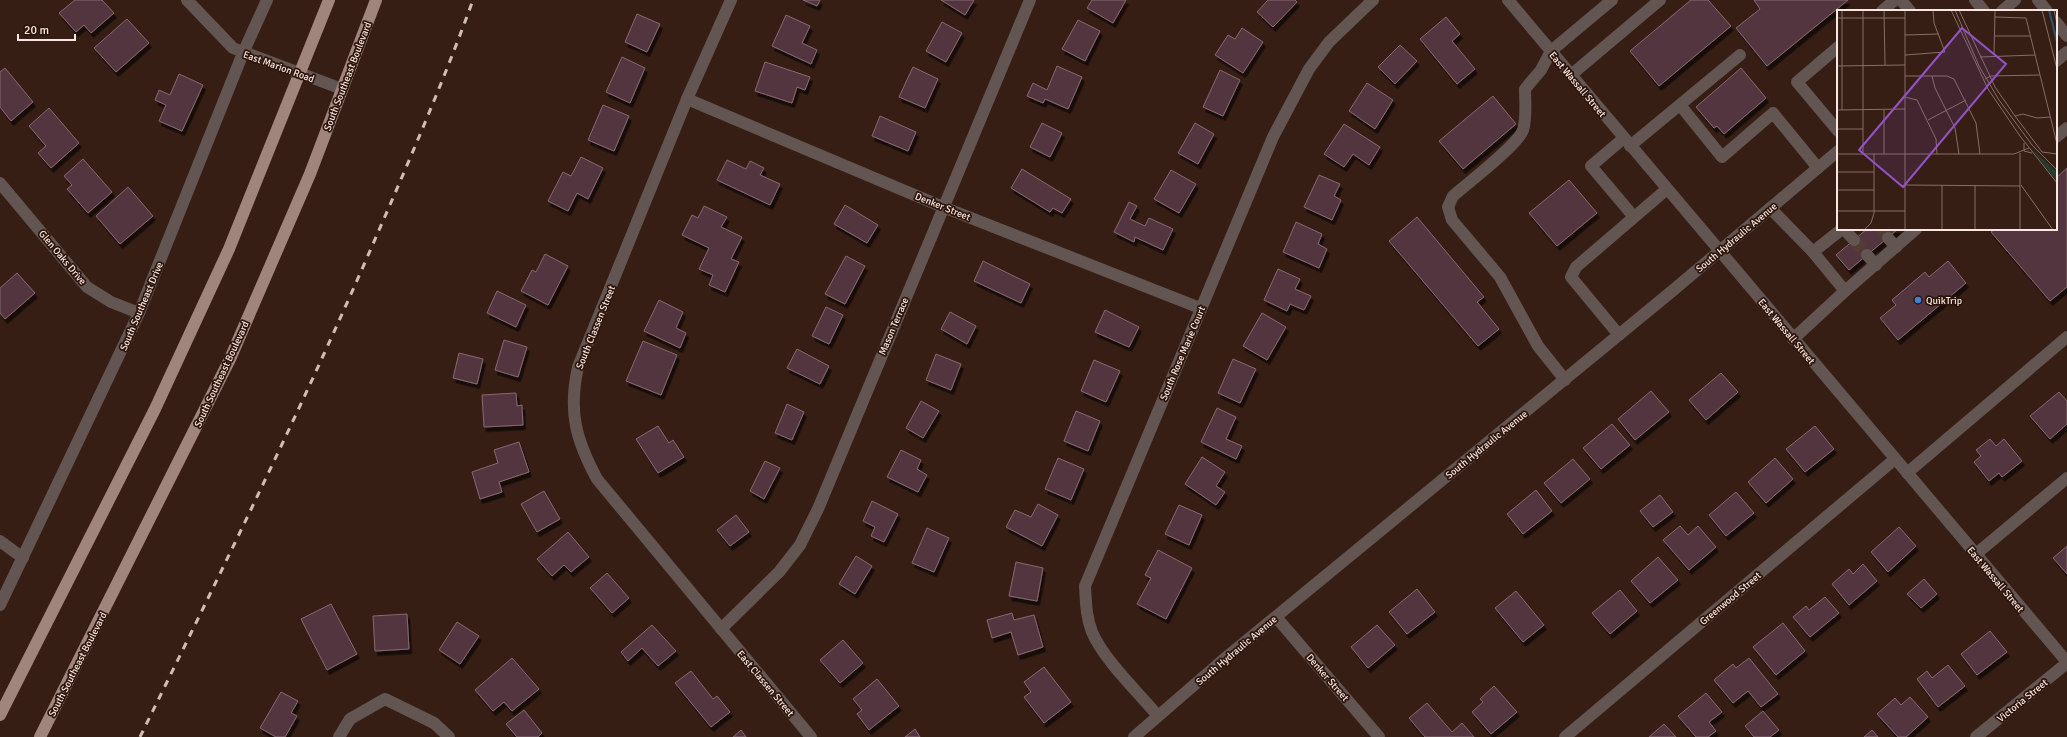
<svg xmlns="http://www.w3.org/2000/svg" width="2067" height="737" viewBox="0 0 2067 737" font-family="Signika,sans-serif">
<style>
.building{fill:#52363f;stroke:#886872;filter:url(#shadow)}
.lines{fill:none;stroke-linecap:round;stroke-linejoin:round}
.minor-tunnel{stroke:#533c33;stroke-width:12;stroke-dasharray:12 6;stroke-linecap:butt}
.minor{stroke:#635551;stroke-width:12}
.major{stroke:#a0857c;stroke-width:12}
.rail{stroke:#d0beb6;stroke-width:3;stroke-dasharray:7 7;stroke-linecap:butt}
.shop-dot{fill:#3f7fe0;stroke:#2c140b;stroke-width:1.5}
.labels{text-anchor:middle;stroke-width:3.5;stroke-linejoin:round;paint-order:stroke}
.street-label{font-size:10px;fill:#f9e8e1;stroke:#2c140b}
.poi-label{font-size:10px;fill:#f9e8e1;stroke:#2c140b;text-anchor:start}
.inset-river{fill:none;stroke:#2c5271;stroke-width:2}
.inset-road{fill:none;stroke:#846f66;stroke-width:1}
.view{fill:#9452c6;fill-opacity:0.15;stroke:#9452c6;stroke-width:2}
.inset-edge{fill:none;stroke:#f9e8e1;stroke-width:2}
</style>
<defs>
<filter id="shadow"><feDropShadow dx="2.5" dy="4.5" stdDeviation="0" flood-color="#0009"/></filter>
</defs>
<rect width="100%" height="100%" fill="#361e14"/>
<g class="building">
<path d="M 75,0 L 102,0 L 114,13 L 91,33 L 84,25 L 76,32 L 59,13 Z"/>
<path d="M 803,0 L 820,0 L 817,6 Z"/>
<path d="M 941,0 L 974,0 L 965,15 Z"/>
<path d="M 1092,0 L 1126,0 L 1113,23 L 1087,8 Z"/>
<path d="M 1268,0 L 1295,0 L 1297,2 L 1273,27 L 1257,12 Z"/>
<path d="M 1691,0 L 1708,0 L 1731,26 L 1659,86 L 1630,51 Z"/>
<path d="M 1754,0 L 1848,0 L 1767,66 L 1736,28 L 1760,9 Z"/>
<path d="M 637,14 L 660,24 L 647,52 L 625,42 Z"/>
<path d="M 786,15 L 810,26 L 802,43 L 817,50 L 811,64 L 772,46 Z"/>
<path d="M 1446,17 L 1460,34 L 1452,41 L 1475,69 L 1457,84 L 1420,39 Z"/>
<path d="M 127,19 L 149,43 L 116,72 L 94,48 Z"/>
<path d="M 1078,20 L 1100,31 L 1085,61 L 1062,49 Z"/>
<path d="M 942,22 L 962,33 L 946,62 L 926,51 Z"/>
<path d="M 1242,28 L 1263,42 L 1243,73 L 1215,55 L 1228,35 L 1235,39 Z"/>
<path d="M 1400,45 L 1417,61 L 1395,84 L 1378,67 Z"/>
<path d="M 622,57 L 645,68 L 630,103 L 606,92 Z"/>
<path d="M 765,62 L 810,77 L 805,90 L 797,87 L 792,103 L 755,91 Z"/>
<path d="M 1057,66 L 1082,77 L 1068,109 L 1045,99 L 1043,103 L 1027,96 L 1033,83 L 1047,90 Z"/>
<path d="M 913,67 L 938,79 L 925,108 L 899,97 Z"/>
<path d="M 5,68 L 33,102 L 11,121 L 0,107 L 0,72 Z"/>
<path d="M 1741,68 L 1766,98 L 1724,134 L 1717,126 L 1714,128 L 1696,107 Z"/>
<path d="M 1220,70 L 1240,80 L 1223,116 L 1203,107 Z"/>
<path d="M 179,74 L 203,85 L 182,131 L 159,121 L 166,105 L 155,100 L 159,90 L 170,95 Z"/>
<path d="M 1367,83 L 1393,100 L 1375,129 L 1349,111 Z"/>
<path d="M 1493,96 L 1516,124 L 1463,169 L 1439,141 Z"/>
<path d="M 603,105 L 629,116 L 614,151 L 588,140 Z"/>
<path d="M 49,108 L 79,143 L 51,168 L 38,153 L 46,146 L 29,126 Z"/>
<path d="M 880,116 L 916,132 L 908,151 L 872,136 Z"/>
<path d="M 1042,123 L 1062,133 L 1050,157 L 1030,147 Z"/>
<path d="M 1195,123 L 1214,134 L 1198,164 L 1178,153 Z"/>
<path d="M 1344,124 L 1380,147 L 1369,165 L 1353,154 L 1344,167 L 1324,154 Z"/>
<path d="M 581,157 L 603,168 L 588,199 L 577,193 L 568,211 L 548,201 L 563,172 L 571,176 Z"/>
<path d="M 83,159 L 112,192 L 88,213 L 67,189 L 72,185 L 64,176 Z"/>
<path d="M 727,160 L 746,169 L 750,161 L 764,168 L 760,175 L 780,184 L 770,205 L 717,180 Z"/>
<path d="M 2067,168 L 2067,287 L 2050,301 L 1991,232 L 1995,229 L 2056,229 L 2056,178 Z"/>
<path d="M 1022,169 L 1071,199 L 1062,213 L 1053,208 L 1050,212 L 1011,188 Z"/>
<path d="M 1171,170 L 1196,184 L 1179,213 L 1154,199 Z"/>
<path d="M 1319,175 L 1340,184 L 1334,196 L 1341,200 L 1332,220 L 1304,207 Z"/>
<path d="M 1569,180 L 1597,213 L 1557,246 L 1529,213 Z"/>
<path d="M 128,187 L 153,216 L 120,244 L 96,216 Z"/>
<path d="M 1129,202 L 1137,206 L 1130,219 L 1145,226 L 1149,218 L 1173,229 L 1163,250 L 1135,237 L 1134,242 L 1114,232 Z"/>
<path d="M 845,205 L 878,225 L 867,243 L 834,224 Z"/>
<path d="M 704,206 L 727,217 L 721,227 L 742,237 L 731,259 L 739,262 L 725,292 L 709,285 L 713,275 L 699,269 L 709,248 L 682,235 L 692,215 L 698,218 Z"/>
<path d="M 1417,217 L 1484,297 L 1477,302 L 1499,329 L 1478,346 L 1389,241 Z"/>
<path d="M 1296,222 L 1322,234 L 1318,244 L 1327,249 L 1319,268 L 1283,252 Z"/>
<path d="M 1867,229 L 1898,229 L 1849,270 L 1836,255 Z"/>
<path d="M 545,254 L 568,266 L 548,305 L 521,291 L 532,270 L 536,272 Z"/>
<path d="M 846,256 L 865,266 L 845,304 L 825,294 Z"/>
<path d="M 983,261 L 1030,284 L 1021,303 L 974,281 Z"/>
<path d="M 1948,261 L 1966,283 L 1898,340 L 1880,318 L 1896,305 L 1892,300 L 1925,272 L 1929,277 Z"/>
<path d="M 1278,269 L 1300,279 L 1295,289 L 1311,296 L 1304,310 L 1290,304 L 1287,311 L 1264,300 Z"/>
<path d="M 17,273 L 35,293 L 5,319 L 0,313 L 0,288 Z"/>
<path d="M 497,291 L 526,305 L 516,327 L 487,313 Z"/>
<path d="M 659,300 L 683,312 L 676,328 L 686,333 L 680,348 L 644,331 Z"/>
<path d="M 826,307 L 843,315 L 829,344 L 812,336 Z"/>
<path d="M 1105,310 L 1139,327 L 1129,347 L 1095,332 Z"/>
<path d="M 950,312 L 976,326 L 967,344 L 941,329 Z"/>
<path d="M 1262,313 L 1286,327 L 1267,360 L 1243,346 Z"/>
<path d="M 504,340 L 527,347 L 518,377 L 495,370 Z"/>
<path d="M 643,341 L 677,355 L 661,395 L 626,381 Z"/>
<path d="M 797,349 L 829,366 L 820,384 L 787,368 Z"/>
<path d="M 459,353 L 483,359 L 477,384 L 453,378 Z"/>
<path d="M 936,354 L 961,364 L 951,390 L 926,380 Z"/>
<path d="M 1233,359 L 1256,369 L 1240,403 L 1218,393 Z"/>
<path d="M 1094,360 L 1120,371 L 1106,402 L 1081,391 Z"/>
<path d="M 1721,373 L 1738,392 L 1706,420 L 1689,400 Z"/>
<path d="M 1651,391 L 1669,412 L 1635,440 L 1618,419 Z"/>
<path d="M 2059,392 L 2067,401 L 2067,424 L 2050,439 L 2030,416 Z"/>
<path d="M 516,393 L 517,406 L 522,405 L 523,425 L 484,427 L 482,395 Z"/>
<path d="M 921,401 L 939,411 L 923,438 L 906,428 Z"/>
<path d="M 787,404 L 804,412 L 792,440 L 775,433 Z"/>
<path d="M 1217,408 L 1236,417 L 1226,439 L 1242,446 L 1236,459 L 1201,442 Z"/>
<path d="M 1076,411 L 1100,421 L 1088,451 L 1064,441 Z"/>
<path d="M 1612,424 L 1630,445 L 1601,469 L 1583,448 Z"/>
<path d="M 658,426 L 669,443 L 673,440 L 684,457 L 658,473 L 636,439 Z"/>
<path d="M 1815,426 L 1834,449 L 1805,472 L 1786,449 Z"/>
<path d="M 1990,439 L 1996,446 L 2004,439 L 2022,461 L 2002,477 L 1999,473 L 1989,481 L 1974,462 L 1981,456 L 1976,450 Z"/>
<path d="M 519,442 L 529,472 L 499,482 L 502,492 L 480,499 L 472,472 L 498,463 L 494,450 Z"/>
<path d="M 901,450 L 921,460 L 917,469 L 927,475 L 918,492 L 887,477 Z"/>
<path d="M 1202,457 L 1225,472 L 1216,486 L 1225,492 L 1216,505 L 1185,484 Z"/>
<path d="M 1058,458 L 1084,469 L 1071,500 L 1045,489 Z"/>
<path d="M 1775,458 L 1793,479 L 1766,503 L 1748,482 Z"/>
<path d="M 1573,459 L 1590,479 L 1561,503 L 1544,483 Z"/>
<path d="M 765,461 L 780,468 L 764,499 L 750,491 Z"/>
<path d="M 1536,490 L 1552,511 L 1523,534 L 1507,514 Z"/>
<path d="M 544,491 L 560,519 L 537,532 L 521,504 Z"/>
<path d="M 1736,492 L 1754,513 L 1726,536 L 1709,515 Z"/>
<path d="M 1660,495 L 1673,512 L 1653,527 L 1640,511 Z"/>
<path d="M 872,501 L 898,514 L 884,542 L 871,536 L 875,527 L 863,521 Z"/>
<path d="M 1038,504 L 1058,515 L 1042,546 L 1006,527 L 1015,510 L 1031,517 Z"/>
<path d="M 1179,505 L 1202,515 L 1189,545 L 1165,534 Z"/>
<path d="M 736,515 L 749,532 L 730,546 L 717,530 Z"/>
<path d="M 1680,526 L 1688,535 L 1698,526 L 1716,547 L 1689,570 L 1663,540 Z"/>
<path d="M 1899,527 L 1916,546 L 1888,572 L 1871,552 Z"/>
<path d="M 927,528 L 949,538 L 934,572 L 912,563 Z"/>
<path d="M 568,532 L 589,557 L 571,572 L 564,565 L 552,576 L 537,559 Z"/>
<path d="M 2067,546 L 2067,574 L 2053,558 Z"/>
<path d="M 1158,550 L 1192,568 L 1166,619 L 1137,604 L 1151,578 L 1145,575 Z"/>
<path d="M 856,556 L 872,566 L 855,594 L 839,584 Z"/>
<path d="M 1658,557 L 1678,580 L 1650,603 L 1631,581 Z"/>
<path d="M 1016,562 L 1043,568 L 1037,601 L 1009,596 Z"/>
<path d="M 1863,564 L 1877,581 L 1849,605 L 1832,584 L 1849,569 L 1853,574 Z"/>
<path d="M 607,573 L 629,598 L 612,613 L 590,588 Z"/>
<path d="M 1924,579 L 1937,594 L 1921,608 L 1907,594 Z"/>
<path d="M 1417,589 L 1435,612 L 1407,634 L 1389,612 Z"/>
<path d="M 1620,590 L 1637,611 L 1610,634 L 1592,613 Z"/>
<path d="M 1516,591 L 1544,625 L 1523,642 L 1495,608 Z"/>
<path d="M 1825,597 L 1839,613 L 1810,637 L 1793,617 L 1806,606 L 1809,610 Z"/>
<path d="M 331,604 L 357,654 L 327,670 L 301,619 Z"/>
<path d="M 1012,613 L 1014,620 L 1034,615 L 1043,647 L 1018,655 L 1011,632 L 992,638 L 987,620 Z"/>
<path d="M 407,614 L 409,649 L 375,651 L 373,616 Z"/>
<path d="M 457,622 L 479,636 L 460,664 L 439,650 Z"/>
<path d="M 1783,623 L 1805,651 L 1776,675 L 1753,647 Z"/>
<path d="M 652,625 L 676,651 L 658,666 L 642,648 L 628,661 L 621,652 Z"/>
<path d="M 1377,625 L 1395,645 L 1368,668 L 1351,647 Z"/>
<path d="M 1990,631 L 2007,652 L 1977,675 L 1961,654 Z"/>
<path d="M 843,640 L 863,663 L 840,683 L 820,660 Z"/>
<path d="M 512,658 L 539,689 L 512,711 L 504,702 L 493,711 L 475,690 Z"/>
<path d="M 1749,658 L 1778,694 L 1761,707 L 1748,691 L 1733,703 L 1714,680 L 1733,664 L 1736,668 Z"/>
<path d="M 1948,665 L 1965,686 L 1938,707 L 1917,679 L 1927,671 L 1932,678 Z"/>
<path d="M 1044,667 L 1071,702 L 1044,723 L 1024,697 L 1031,692 L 1024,682 Z"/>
<path d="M 691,671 L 713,699 L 717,696 L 730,712 L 711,727 L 675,683 Z"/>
<path d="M 877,679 L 899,706 L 869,730 L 857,714 L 862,710 L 853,699 Z"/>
<path d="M 1494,686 L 1517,712 L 1491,734 L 1472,712 L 1483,702 L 1480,699 Z"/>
<path d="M 281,692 L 298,701 L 291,713 L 297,716 L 285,737 L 276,737 L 260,728 Z"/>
<path d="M 1706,693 L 1722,712 L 1709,722 L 1716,731 L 1708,737 L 1696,737 L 1678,716 Z"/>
<path d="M 1910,697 L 1928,717 L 1906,737 L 1898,737 L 1877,714 L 1895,698 L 1901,705 Z"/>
<path d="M 1427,703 L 1452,732 L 1462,723 L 1474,737 L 1425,737 L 1409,718 Z"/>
<path d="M 524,710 L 542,733 L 538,737 L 517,737 L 506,724 Z"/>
<path d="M 1763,711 L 1779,730 L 1770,737 L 1754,737 L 1745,726 Z"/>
<path d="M 1664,724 L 1676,737 L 1649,737 Z"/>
<path d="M 915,729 L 920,737 L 905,737 Z"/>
<path d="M 741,730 L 746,737 L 733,737 Z"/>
<path d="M 1872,730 L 1878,737 L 1864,737 Z"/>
</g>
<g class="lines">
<g class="minor-tunnel">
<path d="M 1880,229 L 1888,238"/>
<path d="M 1854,240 L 1867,255"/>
</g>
<g class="minor">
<path d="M 187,0 L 233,48 L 342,89"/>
<path d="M 731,0 L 687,99 L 578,367 C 568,412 576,440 597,479 L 811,737"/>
<path d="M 1508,0 L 2067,662"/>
<path d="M 1901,0 L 1910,11"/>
<path d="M 1975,0 L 1984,11"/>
<path d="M 2038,0 L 2047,11"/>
<path d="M 1882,11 L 1895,0"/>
<path d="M 2002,11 L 2015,0"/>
<path d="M 2056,22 L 2067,36"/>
<path d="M 1838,47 L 1797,82 L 1838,131"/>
<path d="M 2056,61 L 2067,52"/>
<path d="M 1571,75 L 1660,0"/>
<path d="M 687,99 L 943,207 L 1200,308"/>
<path d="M 1680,105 L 1722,157 L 1773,113 L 1818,168"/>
<path d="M 2056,137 L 2067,128"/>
<path d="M 1624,138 L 1591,166 L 1634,217"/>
<path d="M 1630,146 L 1740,55"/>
<path d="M 0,183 L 87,287 L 111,302 L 139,313"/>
<path d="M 1770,208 L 1813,252 L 1842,229"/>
<path d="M 1844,229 L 1854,240"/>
<path d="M 1888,238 L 1896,247"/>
<path d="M 1867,255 L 1876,265"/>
<path d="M 1845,291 L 1916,229"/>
<path d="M 1619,335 L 1571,277 L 1576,267 L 1667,189"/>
<path d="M 1793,339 L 1845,291 L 1813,252"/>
<path d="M 1565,380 L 1538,346 L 1500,277 L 1452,220 L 1448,207 L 1453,196 C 1468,183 1518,145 1523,130 C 1527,117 1525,102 1525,89 L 1541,70 L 1551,51 L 1612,0"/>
<path d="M 1907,473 L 2067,337"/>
<path d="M 0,541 L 23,558"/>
<path d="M 1976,554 L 2067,478"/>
<path d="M 0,605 L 139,313 L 243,53 L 267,0"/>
<path d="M 1276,617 L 1379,737"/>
<path d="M 721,629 L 779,572 L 800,545 L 818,509 L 1030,0"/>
<path d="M 1158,716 C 1138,692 1104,660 1092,632 C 1086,617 1086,602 1085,586 L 1273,137 L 1309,69 L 1329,42 L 1373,0"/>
<path d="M 339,737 L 350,719 L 385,699 L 434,723 L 449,737"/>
<path d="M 1134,737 L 1223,660 L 1671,292 L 1838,151"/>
<path d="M 1565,737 L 1895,459"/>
<path d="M 1976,737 L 2067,663"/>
</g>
<g class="major">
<path d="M 0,715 L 155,409 L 229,249 L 329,0"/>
<path d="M 40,737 L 230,359 L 310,174 L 376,0"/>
</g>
<path class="rail" d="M 140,737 C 221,572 303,406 376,237 C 410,159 444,80 473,0"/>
</g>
<circle class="shop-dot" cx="1918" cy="300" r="4"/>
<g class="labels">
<g class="street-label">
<text transform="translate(279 66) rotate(20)" y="4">East Marion Road</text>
<text transform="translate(347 76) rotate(-69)" y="4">South Southeast Boulevard</text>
<text transform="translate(1578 84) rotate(50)" y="4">East Wassall Street</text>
<text transform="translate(943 206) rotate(22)" y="4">Denker Street</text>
<text transform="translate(1736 237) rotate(-40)" y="4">South Hydraulic Avenue</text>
<text transform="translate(63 257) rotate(50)" y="4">Glen Oaks Drive</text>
<text transform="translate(141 306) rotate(-67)" y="4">South Southeast Drive</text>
<text transform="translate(893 326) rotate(-67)" y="4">Mason Terrace</text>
<text transform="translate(595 327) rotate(-68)" y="4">South Classen Street</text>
<text transform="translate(1787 331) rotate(50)" y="4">East Wassall Street</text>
<text transform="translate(1182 353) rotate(-67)" y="4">South Rose Marie Court</text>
<text transform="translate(221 374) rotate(-65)" y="4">South Southeast Boulevard</text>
<text transform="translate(1486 444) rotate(-39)" y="4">South Hydraulic Avenue</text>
<text transform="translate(1996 579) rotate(50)" y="4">East Wassall Street</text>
<text transform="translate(1730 598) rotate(-40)" y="4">Greenwood Street</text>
<text transform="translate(1236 650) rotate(-40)" y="4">South Hydraulic Avenue</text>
<text transform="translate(77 664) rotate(-63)" y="4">South Southeast Boulevard</text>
<text transform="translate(1328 677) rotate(49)" y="4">Denker Street</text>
<text transform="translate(766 683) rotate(50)" y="4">East Classen Street</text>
<text transform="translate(2022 700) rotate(-39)" y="4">Victoria Street</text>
</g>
<g class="poi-label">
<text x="1926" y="304">QuikTrip</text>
</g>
</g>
<g transform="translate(1837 10)">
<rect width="220" height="220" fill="#361e14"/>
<path d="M 194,138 L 220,162 L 220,172 Z" fill="#243d2d"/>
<path class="inset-river" d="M 212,0 L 220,32"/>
<path class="inset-road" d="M 5,0 L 5,100M 26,0 L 26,144M 47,0 L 48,55M 68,0 L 68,220M 114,0 L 151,79 L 183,126 L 220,173M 118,0 L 142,56 L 162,90 L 195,135 L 220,160M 122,0 L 158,77 L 178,106 L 205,142 L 220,144M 205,0 L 220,59M 217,0 L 220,14M 158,7 L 189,8 L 220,134M 0,8 L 68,8M 68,25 L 102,24M 158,26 L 193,26M 68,45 L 108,42 L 97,13 L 96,0M 157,45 L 158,0M 143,47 L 198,45M 0,56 L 68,55M 68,66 L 110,66 L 117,69 L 139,113 L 143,144M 95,66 L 98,78 L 118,118 L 122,144M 148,69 L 154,66 L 203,65M 68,87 L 80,90 L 99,129 L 100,144M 0,100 L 68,99M 47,100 L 47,144M 178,106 L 186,104 L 200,108 L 213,107M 91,110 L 129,90M 0,119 L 26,119M 187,133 L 187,141 L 195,143M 183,143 L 183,220M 0,144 L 177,144 L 192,138M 0,162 L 37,162M 68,175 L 183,176M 105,175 L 105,220M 138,175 L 138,220M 184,175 L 216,220M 0,180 L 37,180M 0,201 L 68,201M 27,220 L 34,213 L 37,203 L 37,144"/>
<path class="view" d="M 125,18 L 169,54 L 66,177 L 22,140 Z"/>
<rect width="220" height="220" class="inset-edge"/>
</g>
<path d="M18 34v6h57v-6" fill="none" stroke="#f9e8e1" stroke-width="2"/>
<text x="24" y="34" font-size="12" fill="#f9e8e1" stroke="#2c140b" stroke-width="3" paint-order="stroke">20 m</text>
</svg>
